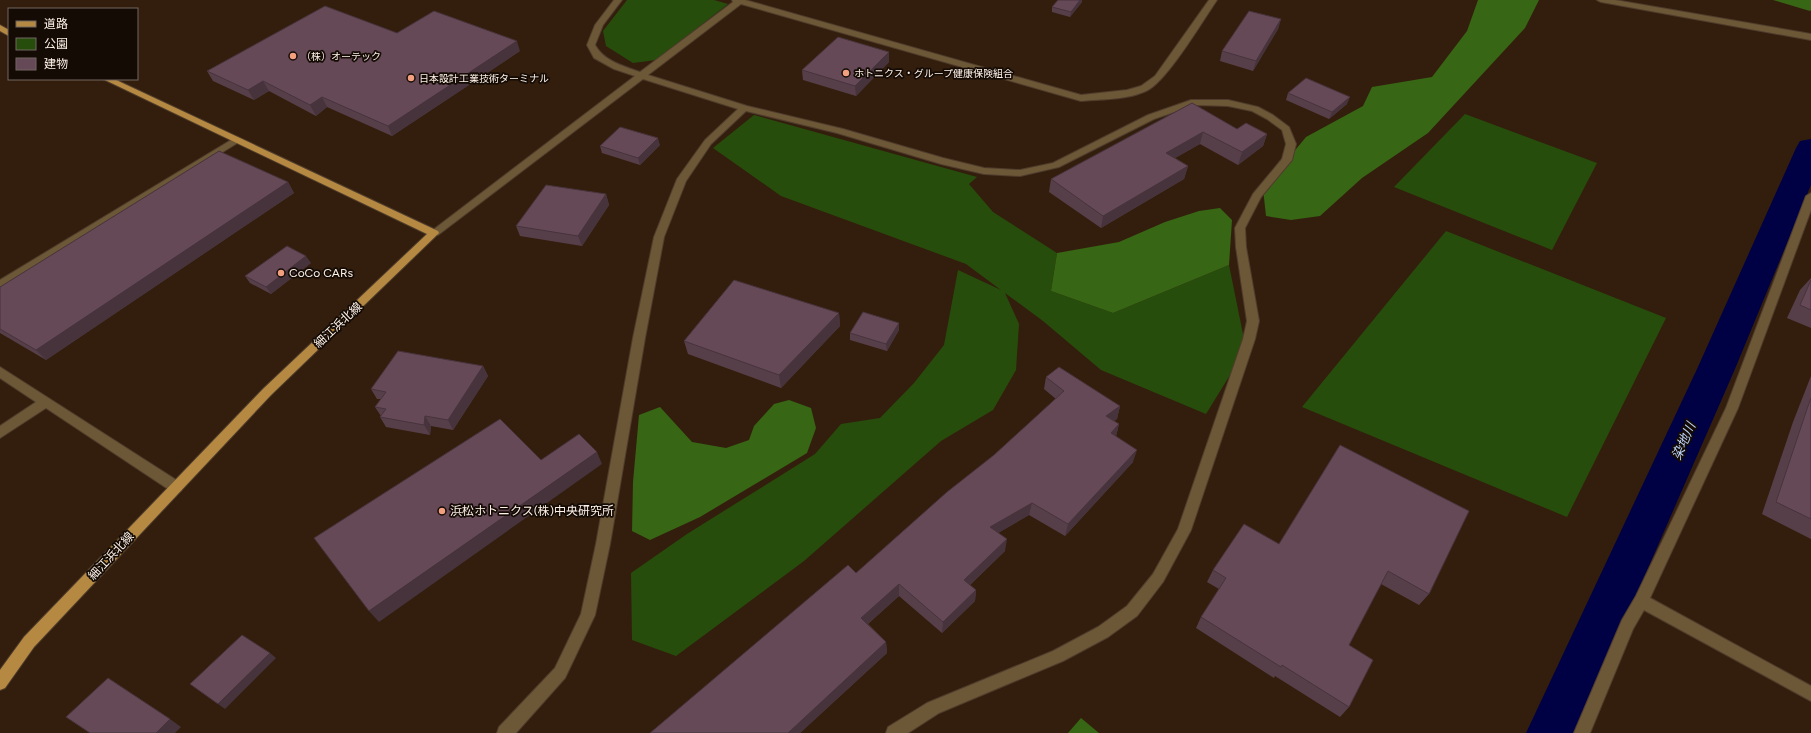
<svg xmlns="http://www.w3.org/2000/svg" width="1811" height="733" viewBox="0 0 1811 733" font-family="Figtree,'Noto Sans JP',sans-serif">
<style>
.green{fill:#274d0c}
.forest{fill:#376615}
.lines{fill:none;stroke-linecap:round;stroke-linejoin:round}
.river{fill:#004;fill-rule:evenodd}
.minor-casing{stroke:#4f3c2c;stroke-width:2}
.major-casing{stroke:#4f3c2c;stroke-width:2}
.minor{fill:#6c5737;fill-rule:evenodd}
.major{fill:#b58942;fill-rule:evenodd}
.wall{fill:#573f4a}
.shaded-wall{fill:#47333c}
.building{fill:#654956;stroke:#47333c}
.poi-dot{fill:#f2a07f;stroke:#140b05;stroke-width:1.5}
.labels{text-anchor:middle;stroke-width:3.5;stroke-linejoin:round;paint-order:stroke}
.far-poi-label{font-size:10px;fill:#fef2e9;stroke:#140b05;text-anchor:start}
.poi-label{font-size:12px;fill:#fef2e9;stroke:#140b05;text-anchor:start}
.street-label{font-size:12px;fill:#fef2e9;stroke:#140b05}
.water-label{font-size:13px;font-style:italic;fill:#bfd5fd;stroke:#140b05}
</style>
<rect width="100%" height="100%" fill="#331e0d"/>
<g class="green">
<path d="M 627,0 L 714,0 L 728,4 L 656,60 L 633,63 L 606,46 L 603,31 Z"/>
<path d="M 1465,114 L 1597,163 L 1552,250 L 1394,187 Z"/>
<path d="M 754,115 L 977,177 L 969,184 L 993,212 L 1057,253 L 1051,291 L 1113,313 L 1229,265 L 1246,349 L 1206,414 L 1101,370 L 1043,321 L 1005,293 L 1019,324 L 1016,370 L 993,410 L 941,441 L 804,561 L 676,656 L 632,640 L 631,573 L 687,534 L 815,454 L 841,424 L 880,418 L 914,383 L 944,345 L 958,270 L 1001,290 L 966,264 L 781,196 L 713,148 Z"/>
<path d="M 1446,231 L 1666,318 L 1567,517 L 1302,407 Z"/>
</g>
<g class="forest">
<path d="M 1478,0 L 1539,0 L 1525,28 L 1428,133 L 1362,178 L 1320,216 L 1291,220 L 1266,216 L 1263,189 L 1306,137 L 1363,106 L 1372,87 L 1432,77 L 1467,31 Z"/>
<path d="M 1773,0 L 1811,0 L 1811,10 L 1810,11 Z"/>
<path d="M 1220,208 L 1232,220 L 1229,265 L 1113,313 L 1051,291 L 1057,253 L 1119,242 L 1165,222 L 1199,211 Z"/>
<path d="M 789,400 L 811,408 L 816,428 L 807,453 L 700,517 L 650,540 L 632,531 L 633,482 L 639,415 L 660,407 L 692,442 L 726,448 L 749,440 L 754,426 L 774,404 Z"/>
<path d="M 1081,718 L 1099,733 L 1068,733 Z"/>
</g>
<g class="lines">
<path class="river" d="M 1811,139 L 1811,185 L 1735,369 L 1576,733 L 1526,733 L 1697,369 L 1796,148 L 1800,141 Z"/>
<g class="minor-casing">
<g id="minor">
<path d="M 614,0 L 622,0 L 603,25 L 595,45 C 604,61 623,66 640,72 L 733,2 L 732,0 L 745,0 L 1081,95 L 1127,90 L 1141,86 L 1155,76 L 1209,0 L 1217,0 C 1202,22 1168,79 1148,90 C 1129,100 1102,99 1081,101 L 741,4 L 648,75 L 747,106 L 843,129 L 943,158 L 984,168 L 1020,170 L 1053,163 L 1148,115 L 1191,100 L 1228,100 L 1258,107 L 1273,115 L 1289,127 L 1296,144 L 1292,160 L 1261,197 L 1245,228 L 1246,247 L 1259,321 L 1255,339 L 1191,530 L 1163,582 L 1137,616 L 1108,637 L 1063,661 L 939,713 L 908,733 L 886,733 L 888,727 L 927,703 L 1053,651 L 1098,627 L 1127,606 L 1153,574 L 1178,529 L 1243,339 L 1247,321 L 1236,247 L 1235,228 L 1253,194 L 1282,159 L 1286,144 L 1282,130 L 1267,119 L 1252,111 L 1228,106 L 1195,105 L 1154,119 L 1059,167 L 1020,176 L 984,174 L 941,164 L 837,133 L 746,111 L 711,144 L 686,181 L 664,237 L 645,338 L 610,544 L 595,615 L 565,678 L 516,733 L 497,733 L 499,727 L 555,668 L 581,614 L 596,544 L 633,338 L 654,237 L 677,179 L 705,140 L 738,109 L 643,79 L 438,235 L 430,235 L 429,233 L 635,76 L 614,69 L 594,58 L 587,45 L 595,25 Z"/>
<path d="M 1597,0 L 1615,0 L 1811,34 L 1811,40 L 1601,2 Z"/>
<path d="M 236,137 L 239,138 L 241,140 L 239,142 L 0,289 L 0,280 Z"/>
<path d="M 1811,193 L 1811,210 L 1738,408 L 1650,598 L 1811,686 L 1811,701 L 1644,610 L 1633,629 L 1590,733 L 1574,733 L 1622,620 L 1636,596 L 1726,408 L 1806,196 Z"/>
<path d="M 0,367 L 181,483 L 183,487 L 181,491 L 176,493 L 171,491 L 46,408 L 0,438 L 0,426 L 36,402 L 0,378 Z"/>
</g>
</g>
<g class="major-casing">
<g id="major">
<path d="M 0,25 L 9,30 L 9,36 L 0,31 Z"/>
<path d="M 103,79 L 114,79 L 438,231 L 439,233 L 271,395 L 34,647 L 5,688 L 0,690 L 0,670 L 24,637 L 263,389 L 427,234 Z"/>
</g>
</g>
<use href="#minor" class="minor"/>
<use href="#major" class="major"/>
</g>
<g class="wall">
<path d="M 1058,0 L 1082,0 L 1082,2 L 1070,17 L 1052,12 L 1052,7 Z"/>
<path d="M 1281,19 L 1278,29 L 1253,71 L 1220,61 L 1222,51 Z"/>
<path d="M 397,33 L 520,51 L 392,136 L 327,107 L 316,116 L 269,91 L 254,100 L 213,81 L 207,71 Z"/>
<path d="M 889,52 L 889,62 L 856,96 L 803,80 L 802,70 Z"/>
<path d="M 1288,93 L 1347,104 L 1329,119 L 1286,100 Z"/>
<path d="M 1192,103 L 1237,129 L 1267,134 L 1263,146 L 1238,165 L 1200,144 L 1175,158 L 1188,166 L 1184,179 L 1101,228 L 1049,192 L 1051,179 Z"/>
<path d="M 660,145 L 640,165 L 602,153 L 600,146 Z"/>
<path d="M 288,182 L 294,193 L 46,360 L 0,333 L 0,287 Z"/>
<path d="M 606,194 L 609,205 L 582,246 L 520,236 L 516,226 Z"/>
<path d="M 311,263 L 271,294 L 250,283 L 245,276 Z"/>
<path d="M 1811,278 L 1811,328 L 1787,318 L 1800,290 Z"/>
<path d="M 839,313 L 840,326 L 781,388 L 688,354 L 684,341 Z"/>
<path d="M 899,323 L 899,330 L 887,351 L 850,340 L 850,333 Z"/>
<path d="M 483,366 L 488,376 L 453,430 L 431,426 L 430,435 L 386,427 L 380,417 L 381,416 L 375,407 L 381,399 L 377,399 L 371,389 Z"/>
<path d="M 1811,376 L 1811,539 L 1762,514 L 1793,422 Z"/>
<path d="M 1046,377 L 1120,406 L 1117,419 L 1114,421 L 1119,424 L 1116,436 L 1133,462 L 1065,536 L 1029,515 L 998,533 L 1005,551 L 970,585 L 976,590 L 975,601 L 942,633 L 899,596 L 868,624 L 886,642 L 887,653 L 800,733 L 650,733 L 856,573 L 994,455 L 1056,399 L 1044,389 Z"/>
<path d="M 1340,445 L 1429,594 L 1419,605 L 1381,584 L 1349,645 L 1349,707 L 1340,717 L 1275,676 L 1274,678 L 1196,628 L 1201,617 L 1219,589 L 1207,582 L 1213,570 L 1279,544 Z"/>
</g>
<g class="shaded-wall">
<path d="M 1080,0 L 1082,0 L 1082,2 L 1070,17 L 1071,12 Z"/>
<path d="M 1281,19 L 1278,29 L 1253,71 L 1256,61 Z"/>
<path d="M 517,41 L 520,51 L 392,136 L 388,126 Z"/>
<path d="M 889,52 L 889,62 L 856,96 L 855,86 Z"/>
<path d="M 263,81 L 269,91 L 254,100 L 248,90 Z"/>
<path d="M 322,97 L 327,107 L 316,116 L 310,105 Z"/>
<path d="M 1350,97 L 1347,104 L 1329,119 L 1332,112 Z"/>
<path d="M 1203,132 L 1200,144 L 1163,165 L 1166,153 Z"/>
<path d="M 1267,134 L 1263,146 L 1238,165 L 1242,152 Z"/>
<path d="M 658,138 L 660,145 L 640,165 L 638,158 Z"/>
<path d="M 1188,166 L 1184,179 L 1101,228 L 1103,216 Z"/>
<path d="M 288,182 L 294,193 L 46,360 L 36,350 Z"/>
<path d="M 606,194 L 609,205 L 582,246 L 578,236 Z"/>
<path d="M 306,256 L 311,263 L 271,294 L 266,287 Z"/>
<path d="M 839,313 L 840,326 L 781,388 L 779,375 Z"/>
<path d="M 899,323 L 899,330 L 887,351 L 886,344 Z"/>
<path d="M 483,366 L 488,376 L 453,430 L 448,420 Z"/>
<path d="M 1120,406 L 1117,419 L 1103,428 L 1106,416 Z"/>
<path d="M 425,416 L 431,426 L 430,435 L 424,425 Z"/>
<path d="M 1119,424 L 1116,437 L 1111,433 Z"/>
<path d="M 1137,450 L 1133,462 L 1065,536 L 1068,524 Z"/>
<path d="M 597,452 L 602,464 L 379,622 L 369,611 Z"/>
<path d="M 1032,503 L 1029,515 L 988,539 L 990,527 Z"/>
<path d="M 1007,539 L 1005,551 L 963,591 L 964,580 Z"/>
<path d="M 899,584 L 899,596 L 862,629 L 861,618 Z"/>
<path d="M 976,590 L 975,601 L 942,633 L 943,622 Z"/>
<path d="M 886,642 L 887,653 L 800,733 L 788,733 Z"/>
<path d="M 270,653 L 276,658 L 225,709 L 218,704 Z"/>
<path d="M 170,719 L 181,727 L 175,733 L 156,733 Z"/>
</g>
<g class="building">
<path d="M 1058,0 L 1080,0 L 1071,12 L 1052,7 Z"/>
<path d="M 325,6 L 397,33 L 434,11 L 517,41 L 388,126 L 322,97 L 310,105 L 263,81 L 248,90 L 207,71 Z"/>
<path d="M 1249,11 L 1281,19 L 1256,61 L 1222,51 Z"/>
<path d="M 838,37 L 889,52 L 855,86 L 802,70 Z"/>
<path d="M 1306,78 L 1350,97 L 1332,112 L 1288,93 Z"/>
<path d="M 1192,103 L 1237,129 L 1246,123 L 1267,134 L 1242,152 L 1203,132 L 1166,153 L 1188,166 L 1103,216 L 1051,179 Z"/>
<path d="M 620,127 L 658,138 L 638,158 L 600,146 Z"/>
<path d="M 219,151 L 288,182 L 36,350 L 0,329 L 0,287 Z"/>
<path d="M 546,185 L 606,194 L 578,236 L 516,226 Z"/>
<path d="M 287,246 L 306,256 L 266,287 L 245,276 Z"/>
<path d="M 734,280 L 839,313 L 779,375 L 684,341 Z"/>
<path d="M 1811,280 L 1811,310 L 1800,305 Z"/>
<path d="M 863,312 L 899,323 L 886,344 L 850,333 Z"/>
<path d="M 398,351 L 483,366 L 448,420 L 425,416 L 424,425 L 380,417 L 386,409 L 375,407 L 386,392 L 371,389 Z"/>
<path d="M 1059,367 L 1120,406 L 1106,416 L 1119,424 L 1111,433 L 1137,450 L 1068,524 L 1032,503 L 990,527 L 1007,539 L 964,580 L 976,590 L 943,622 L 899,584 L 861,618 L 886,642 L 788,733 L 650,733 L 848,565 L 856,573 L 947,492 L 994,455 L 1064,391 L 1046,377 Z"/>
<path d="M 1811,398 L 1811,519 L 1776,502 L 1807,409 Z"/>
<path d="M 500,419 L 541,460 L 579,434 L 597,452 L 369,611 L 314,538 Z"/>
<path d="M 1340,445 L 1469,511 L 1429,594 L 1388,571 L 1349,645 L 1373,660 L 1349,707 L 1282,665 L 1281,667 L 1201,617 L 1226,578 L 1213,570 L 1244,524 L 1279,544 Z"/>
<path d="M 242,635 L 270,653 L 218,704 L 190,684 Z"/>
<path d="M 108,678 L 170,719 L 156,733 L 90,733 L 66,717 Z"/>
</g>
<g class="poi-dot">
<circle cx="293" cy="56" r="4"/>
<circle cx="846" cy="73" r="4"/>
<circle cx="411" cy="78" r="4"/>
<circle cx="281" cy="273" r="4"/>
<circle cx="442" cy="511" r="4"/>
</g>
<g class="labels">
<g class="far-poi-label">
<text x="301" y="60">（株）オーテック</text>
<text x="854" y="77">ホトニクス・グループ健康保険組合</text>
<text x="419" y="82">日本設計工業技術ターミナル</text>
</g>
<g class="poi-label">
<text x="289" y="277">CoCo CARs</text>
<text x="450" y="515">浜松ホトニクス(株)中央研究所</text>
</g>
<g class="street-label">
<text transform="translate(338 325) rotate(-43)" y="4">細江浜北線</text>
<text transform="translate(111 556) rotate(-47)" y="4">細江浜北線</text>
</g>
<g class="water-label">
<text transform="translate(1683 441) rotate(-66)" y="5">染地川</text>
</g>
</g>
<rect x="8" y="8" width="130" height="72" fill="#140b05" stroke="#726760"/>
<rect x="16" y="21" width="20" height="6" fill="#b58942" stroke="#726760"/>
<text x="44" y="28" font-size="12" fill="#fef2e9">道路</text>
<rect x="16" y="38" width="20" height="12" fill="#274d0c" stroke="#726760"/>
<text x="44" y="48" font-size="12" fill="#fef2e9">公園</text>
<rect x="16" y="58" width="20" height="12" fill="#654956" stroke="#726760"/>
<text x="44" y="68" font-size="12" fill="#fef2e9">建物</text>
</svg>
